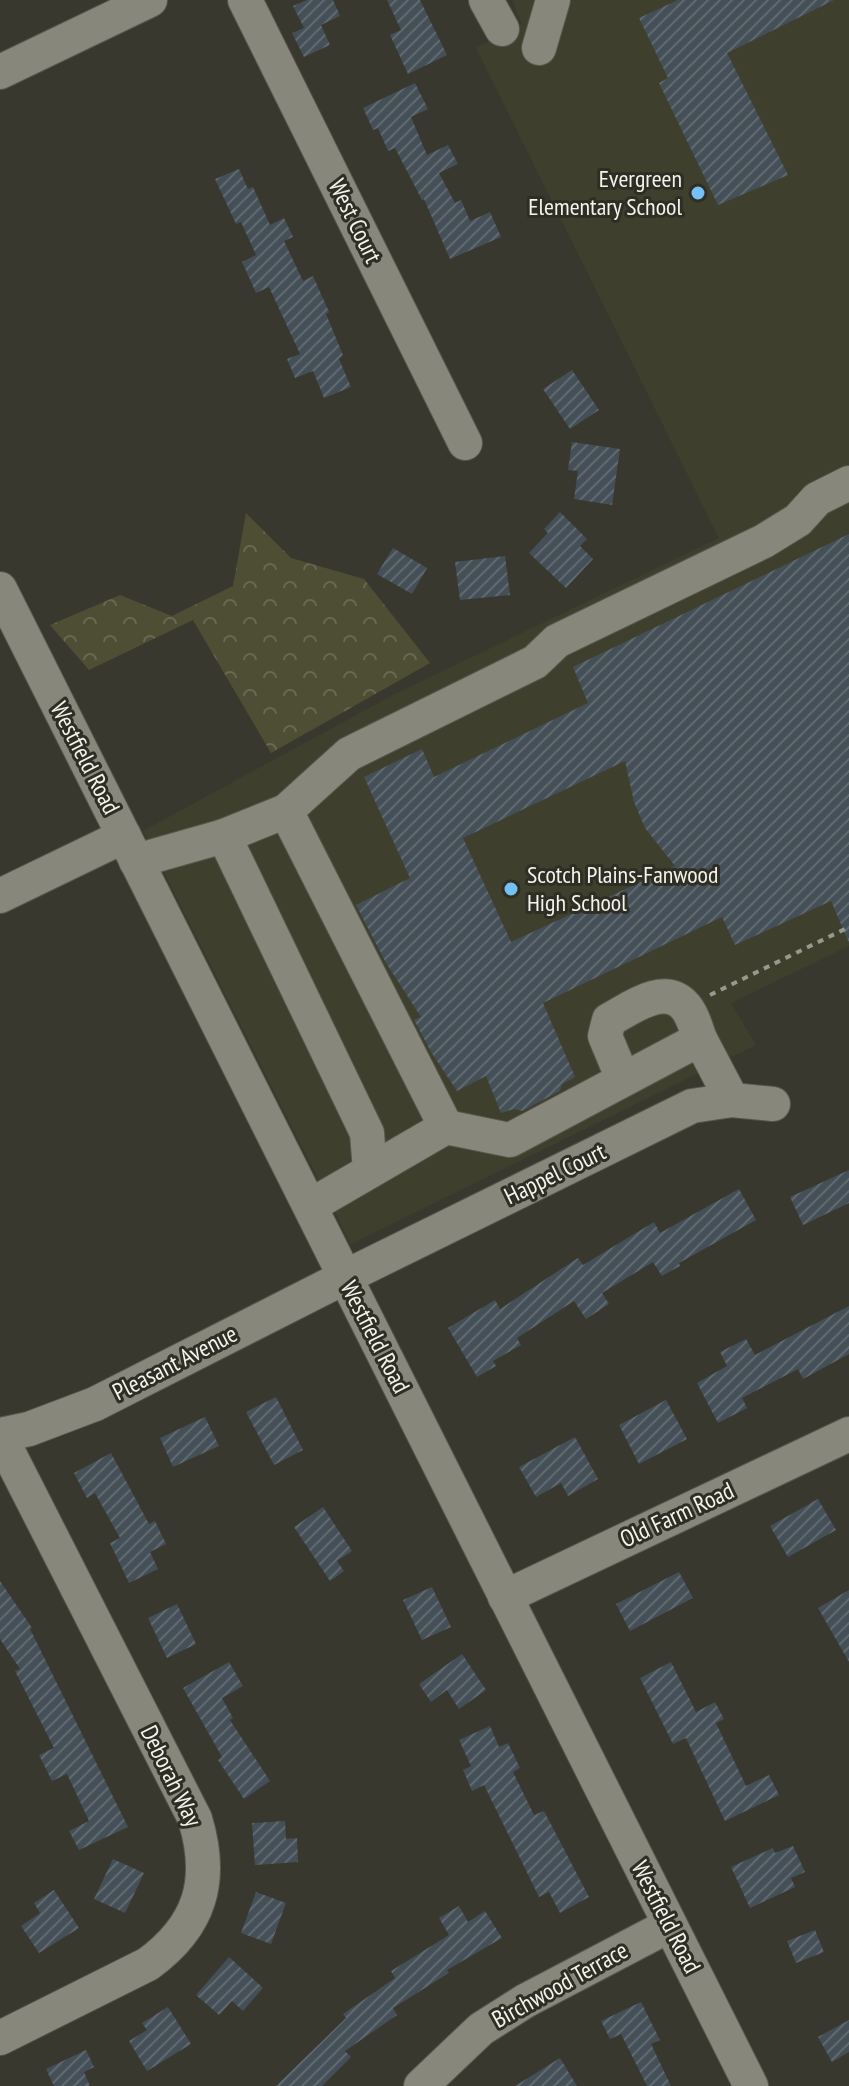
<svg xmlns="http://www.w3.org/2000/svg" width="849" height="2086" viewBox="0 0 849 2086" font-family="'PT Sans Narrow',sans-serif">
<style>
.built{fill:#3f3f2e}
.forest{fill:url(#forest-crowns)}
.building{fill:url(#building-hatch);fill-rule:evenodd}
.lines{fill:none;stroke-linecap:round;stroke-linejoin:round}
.minor-casing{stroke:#57574e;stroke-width:36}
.path{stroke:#98988f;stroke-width:4;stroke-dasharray:6 6;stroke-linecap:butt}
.minor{stroke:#87877b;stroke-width:34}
.poi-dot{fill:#75c0f6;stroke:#2e2e24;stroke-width:3}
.labels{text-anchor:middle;stroke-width:6;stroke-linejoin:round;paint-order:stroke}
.poi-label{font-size:24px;fill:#f4f4ed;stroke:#2e2e24;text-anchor:end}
.street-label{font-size:24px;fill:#f4f4ed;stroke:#2e2e24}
</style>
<defs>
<pattern id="forest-crowns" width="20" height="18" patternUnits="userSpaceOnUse" patternTransform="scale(2)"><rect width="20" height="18" fill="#4e4e35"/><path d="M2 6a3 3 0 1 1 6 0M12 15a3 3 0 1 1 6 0" fill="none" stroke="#686853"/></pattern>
<pattern id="building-hatch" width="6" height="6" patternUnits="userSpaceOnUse" patternTransform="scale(2)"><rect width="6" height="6" fill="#454f57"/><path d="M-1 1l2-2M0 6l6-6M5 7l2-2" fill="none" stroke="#60696f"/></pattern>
</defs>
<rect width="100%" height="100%" fill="#38382e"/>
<path class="built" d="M 512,0 L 849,0 L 849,946 L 731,1003 L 756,1045 L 351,1244 L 143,831 L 393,695 L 719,538 L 476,48 L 522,24 Z"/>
<path class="forest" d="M 246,513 L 291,558 L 364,579 L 430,663 L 271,753 L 193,620 L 89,670 L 50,625 L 120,595 L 172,616 L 233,586 Z"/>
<g class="building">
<path d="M 307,0 L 333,0 L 340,16 L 321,25 L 330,45 L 304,57 L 292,33 L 304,28 L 293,6 Z"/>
<path d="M 387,0 L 420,0 L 447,55 L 408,74 L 390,35 L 401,30 Z"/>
<path d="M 678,0 L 834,0 L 727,53 L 788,175 L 718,205 L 659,83 L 668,78 L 639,18 Z"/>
<path d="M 415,83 L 428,109 L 411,117 L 427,155 L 448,145 L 458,164 L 439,173 L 455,203 L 461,200 L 470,221 L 490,212 L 501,237 L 450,259 L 424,199 L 422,200 L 395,148 L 388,151 L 378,128 L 373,130 L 363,108 Z"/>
<path d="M 239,169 L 248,189 L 253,187 L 270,225 L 284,218 L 293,237 L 284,241 L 303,281 L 313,276 L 329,312 L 326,314 L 343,355 L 339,359 L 351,387 L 324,398 L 313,371 L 295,378 L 287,359 L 300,354 L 269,287 L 256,293 L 242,262 L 256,255 L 241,222 L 236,224 L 215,179 Z"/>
<path d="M 572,370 L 599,410 L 570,429 L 543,389 Z"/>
<path d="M 572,442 L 620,449 L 612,505 L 574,499 L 578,471 L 568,470 Z"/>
<path d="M 560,512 L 587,539 L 580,546 L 593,559 L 566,588 L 529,553 L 548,533 L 544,529 Z"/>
<path d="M 849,534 L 849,943 L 831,901 L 735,945 L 722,917 L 543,1003 L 575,1077 L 562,1084 L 560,1091 L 522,1111 L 514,1109 L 501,1113 L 486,1076 L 457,1091 L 431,1052 L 414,1020 L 421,1017 L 386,963 L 356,905 L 410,878 L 364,777 L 422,749 L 434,777 L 588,703 L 573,667 ZM 625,761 L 634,802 L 645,828 L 675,866 L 511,942 L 463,838 Z"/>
<path d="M 393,548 L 427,568 L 412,594 L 377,574 Z"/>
<path d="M 505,556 L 510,595 L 460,600 L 455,562 Z"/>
<path d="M 849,1170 L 849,1203 L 803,1225 L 790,1197 Z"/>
<path d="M 739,1189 L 756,1220 L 679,1263 L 680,1266 L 662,1276 L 653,1262 L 602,1293 L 609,1304 L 586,1319 L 574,1301 L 517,1338 L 521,1345 L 493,1361 L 496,1366 L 477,1377 L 448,1328 L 495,1300 L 500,1309 L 578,1258 L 583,1265 L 654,1222 L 660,1233 Z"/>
<path d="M 849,1306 L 849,1354 L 803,1379 L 798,1369 L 742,1398 L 747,1408 L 718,1423 L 697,1383 L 727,1366 L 720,1352 L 746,1339 L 755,1355 Z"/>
<path d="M 276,1397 L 303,1450 L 274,1465 L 246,1412 Z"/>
<path d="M 666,1400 L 687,1439 L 639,1464 L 619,1425 Z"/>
<path d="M 205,1417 L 219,1446 L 173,1467 L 160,1438 Z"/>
<path d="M 575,1437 L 598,1479 L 568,1496 L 561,1483 L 536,1497 L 519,1467 Z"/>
<path d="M 111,1453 L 149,1524 L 155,1521 L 166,1544 L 150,1552 L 158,1569 L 129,1583 L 110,1543 L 120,1538 L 95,1493 L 87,1498 L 74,1473 Z"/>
<path d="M 818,1499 L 836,1530 L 788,1557 L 770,1526 Z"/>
<path d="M 323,1507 L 352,1551 L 337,1561 L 344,1571 L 330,1581 L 294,1527 Z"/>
<path d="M 679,1572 L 693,1598 L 630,1631 L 616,1604 Z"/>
<path d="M 0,1581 L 32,1628 L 30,1629 L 128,1827 L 79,1850 L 69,1831 L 89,1821 L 67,1774 L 52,1781 L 39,1755 L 54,1748 L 15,1671 L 20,1669 L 0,1639 Z"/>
<path d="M 432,1587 L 451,1627 L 422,1640 L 403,1600 Z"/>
<path d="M 849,1590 L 849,1662 L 818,1608 Z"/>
<path d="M 177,1604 L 196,1644 L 167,1658 L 148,1618 Z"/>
<path d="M 462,1654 L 486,1690 L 459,1709 L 447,1690 L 431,1702 L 419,1684 Z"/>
<path d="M 229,1662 L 243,1686 L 222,1698 L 233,1718 L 230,1720 L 270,1781 L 244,1799 L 218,1760 L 222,1757 L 183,1688 Z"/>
<path d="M 671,1662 L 696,1712 L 715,1702 L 724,1719 L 716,1723 L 746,1786 L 769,1775 L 779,1795 L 725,1821 L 686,1738 L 673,1744 L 640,1678 Z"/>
<path d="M 490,1726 L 499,1747 L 508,1743 L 520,1768 L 513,1772 L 534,1815 L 544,1811 L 589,1897 L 560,1913 L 549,1892 L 539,1897 L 484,1785 L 472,1791 L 463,1770 L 471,1766 L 459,1740 Z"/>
<path d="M 285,1821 L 286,1839 L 297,1838 L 298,1862 L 255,1865 L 252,1823 Z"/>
<path d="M 793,1846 L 805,1872 L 791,1878 L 795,1887 L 750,1908 L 731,1867 L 773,1848 L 775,1853 Z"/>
<path d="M 113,1859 L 144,1873 L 125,1913 L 94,1899 Z"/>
<path d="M 54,1890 L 79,1928 L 39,1953 L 21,1926 L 40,1913 L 34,1903 Z"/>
<path d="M 256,1892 L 286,1903 L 271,1944 L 241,1933 Z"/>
<path d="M 459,1906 L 468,1922 L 485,1911 L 502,1938 L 447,1970 L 449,1973 L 393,2008 L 397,2015 L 345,2051 L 351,2057 L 322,2086 L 276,2086 L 346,2018 L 343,2014 L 395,1978 L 391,1971 L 449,1935 L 439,1918 Z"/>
<path d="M 815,1930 L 824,1952 L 796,1963 L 787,1941 Z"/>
<path d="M 229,1957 L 263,1988 L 243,2011 L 232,2001 L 219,2015 L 196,1995 Z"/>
<path d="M 641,2002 L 660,2040 L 651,2044 L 671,2086 L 647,2086 L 621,2034 L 610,2039 L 601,2021 Z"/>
<path d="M 168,2007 L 191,2044 L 147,2071 L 129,2041 L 147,2030 L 142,2023 Z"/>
<path d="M 849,2020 L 849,2052 L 832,2062 L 818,2037 Z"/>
<path d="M 86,2050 L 94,2067 L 84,2072 L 90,2086 L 54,2086 L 46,2069 Z"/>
<path d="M 560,2058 L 577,2086 L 515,2086 Z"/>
</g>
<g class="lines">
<g class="minor-casing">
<g id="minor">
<path d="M 245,0 L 465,443"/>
<path d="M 486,0 L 502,29"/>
<path d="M 539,48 L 553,0"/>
<path d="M 0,72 L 150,0"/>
<path d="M 0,589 L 751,2086"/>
<path d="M 286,811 L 446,1127"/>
<path d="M 224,836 L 367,1133 L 370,1171"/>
<path d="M 136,861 L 224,836 L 286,811 L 349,754 L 535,662 L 557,641 L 764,541 L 798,520 L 817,499 L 849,483"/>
<path d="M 0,896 L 124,836"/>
<path d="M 623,1079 L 605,1036 L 609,1020 C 630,1009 663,983 684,1005 C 692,1013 696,1028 700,1039"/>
<path d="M 310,1206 L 446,1127 L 510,1140 L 700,1039 L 732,1100"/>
<path d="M 0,1435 L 29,1429 L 95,1404 L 345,1277 L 692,1106 L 732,1100 L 773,1104"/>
<path d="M 0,1436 L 195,1819 C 214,1881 200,1926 148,1964 L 0,2038"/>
<path d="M 505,1597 L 849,1434"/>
<path d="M 421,2086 L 481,2029 L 525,2001 L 670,1925"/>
</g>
</g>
<path class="path" d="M 710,995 L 849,927"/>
<use href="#minor" class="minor"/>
</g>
<g class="poi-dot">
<circle cx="698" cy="193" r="8"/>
<circle cx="511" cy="889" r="8"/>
</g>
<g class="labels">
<g class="poi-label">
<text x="682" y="187">Evergreen<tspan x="682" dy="28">Elementary School</tspan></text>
<text x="527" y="883" text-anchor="start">Scotch Plains-Fanwood<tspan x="527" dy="28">High School</tspan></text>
</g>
<g class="street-label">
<text transform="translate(355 221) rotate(64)" y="8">West Court</text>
<text transform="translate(85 758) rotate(63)" y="8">Westfield Road</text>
<text transform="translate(555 1174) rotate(-26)" y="8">Happel Court</text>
<text transform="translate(375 1337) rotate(63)" y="8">Westfield Road</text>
<text transform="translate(175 1363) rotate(-27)" y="8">Pleasant Avenue</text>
<text transform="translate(677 1515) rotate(-25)" y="8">Old Farm Road</text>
<text transform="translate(171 1776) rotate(64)" y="8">Deborah Way</text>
<text transform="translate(666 1917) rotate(63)" y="8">Westfield Road</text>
<text transform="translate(560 1985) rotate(-29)" y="8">Birchwood Terrace</text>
</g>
</g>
</svg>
